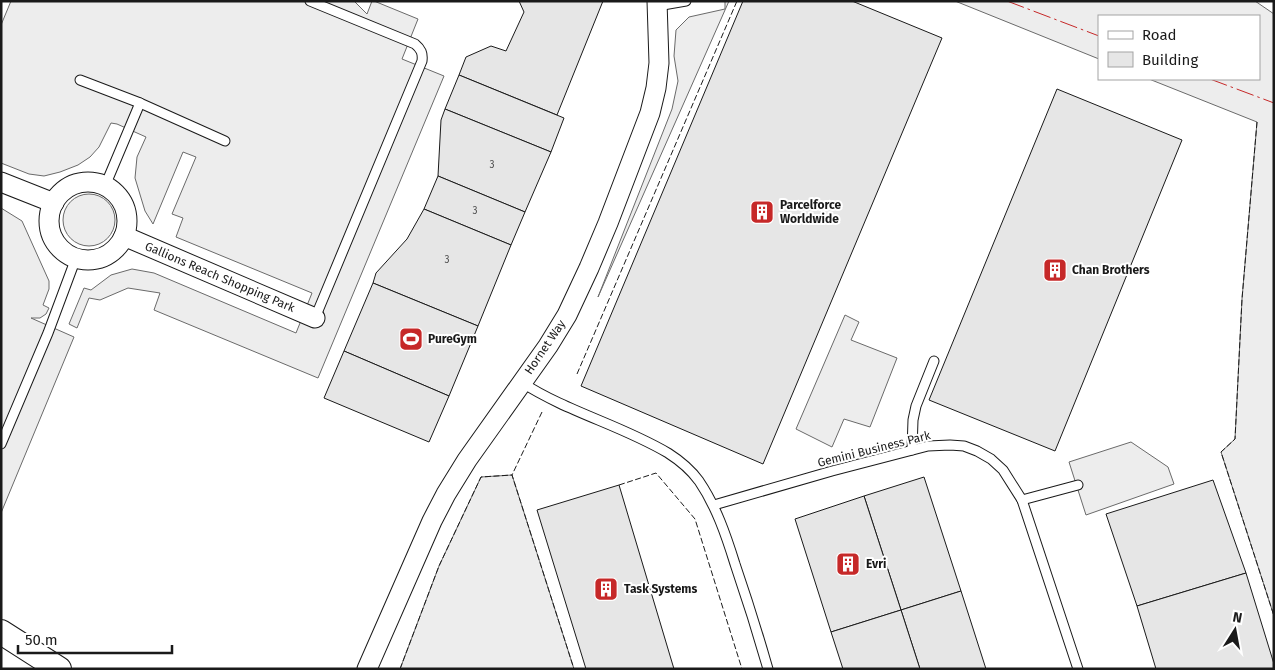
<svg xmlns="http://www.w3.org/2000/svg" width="1275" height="670" viewBox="0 0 1275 670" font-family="'Fira Sans',sans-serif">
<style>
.built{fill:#ededed;stroke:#6a6a6a}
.building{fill:#e6e6e6;stroke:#1a1a1a}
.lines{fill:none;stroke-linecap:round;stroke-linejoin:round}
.service-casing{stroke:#1a1a1a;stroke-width:11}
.minor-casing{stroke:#1a1a1a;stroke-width:21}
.tertiary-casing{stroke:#1a1a1a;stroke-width:26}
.service{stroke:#fff;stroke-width:9}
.minor{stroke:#fff;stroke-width:19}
.tertiary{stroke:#fff;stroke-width:24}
.fence{stroke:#1a1a1a;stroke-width:1;stroke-dasharray:6 2.5;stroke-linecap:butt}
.power{stroke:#c62828;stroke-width:1;stroke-dasharray:18 4 2.5 4;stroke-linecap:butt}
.labels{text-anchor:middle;stroke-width:4;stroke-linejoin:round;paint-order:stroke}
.number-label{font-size:10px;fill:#4d4d4d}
.poi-label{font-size:12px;font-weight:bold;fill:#1a1a1a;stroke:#fff;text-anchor:start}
.street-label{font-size:12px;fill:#1a1a1a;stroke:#fff}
</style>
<rect width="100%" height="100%" fill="#fff"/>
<g class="built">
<path d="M 11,1 L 354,1 L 367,14 L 372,1 L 374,1 L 418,19 L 402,59 L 444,76 L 318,378 L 154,310 L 160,293 L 128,288 L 100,300 L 89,298 L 77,328 L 69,324 L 84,288 L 91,290 L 111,275 L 132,269 L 154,273 L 296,333 L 312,293 L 176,237 L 183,218 L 172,214 L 196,157 L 183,152 L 153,224 L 145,211 L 135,178 L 137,157 L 146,137 L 117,124 L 111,123 L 99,147 L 90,157 L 78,165 L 60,172 L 44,176 L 29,174 L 1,163 L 1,25 Z"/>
<path d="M 725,1 L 729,1 L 598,297 L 672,109 L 678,81 L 674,56 L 676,30 L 689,17 L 725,9 Z"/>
<path d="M 955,1 L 1255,1 L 1274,14 L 1274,616 L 1221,452 L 1235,439 L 1242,299 L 1257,122 L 1149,79 L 1259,79 L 1259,16 L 1099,16 L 1099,59 Z"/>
<circle cx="89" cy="220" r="26"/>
<path d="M 1,208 L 22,221 L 49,281 L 49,289 L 43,305 L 49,308 L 46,314 L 40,318 L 31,318 L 74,337 L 1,513 Z"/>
<path d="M 845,315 L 859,322 L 851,340 L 897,358 L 870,427 L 844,419 L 832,447 L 796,429 Z"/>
<path d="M 1131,442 L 1168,467 L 1174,484 L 1086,515 L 1069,462 Z"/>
<path d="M 512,475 L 574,669 L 400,669 L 439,566 L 481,477 Z"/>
</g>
<g class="building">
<path d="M 519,1 L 603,1 L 557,115 L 459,75 L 466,57 L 491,46 L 506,51 L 524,12 Z"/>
<path d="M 743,1 L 852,1 L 942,38 L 763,464 L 581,386 Z"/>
<path d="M 459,75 L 564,118 L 551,152 L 445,109 Z"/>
<path d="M 1057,89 L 1182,140 L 1055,451 L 929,400 Z"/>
<path d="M 445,109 L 551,152 L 525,212 L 438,176 L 441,120 Z"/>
<path d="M 438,176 L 525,212 L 511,245 L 424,209 Z"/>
<path d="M 424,209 L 511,245 L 478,326 L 373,283 L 376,273 L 407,239 Z"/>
<path d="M 373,283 L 478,326 L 449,396 L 344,351 Z"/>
<path d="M 344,351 L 449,396 L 429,442 L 324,398 Z"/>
<path d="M 924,477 L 961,591 L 901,610 L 864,496 Z"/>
<path d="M 1213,480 L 1246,573 L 1137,606 L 1106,514 Z"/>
<path d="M 619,485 L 674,669 L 586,669 L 537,510 Z"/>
<path d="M 864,496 L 901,610 L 831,632 L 795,519 Z"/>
<path d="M 1246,573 L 1274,664 L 1274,669 L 1156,669 L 1137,606 Z"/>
<path d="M 961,591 L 986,669 L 920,669 L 901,610 Z"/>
<path d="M 901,610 L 920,669 L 843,669 L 831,632 Z"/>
</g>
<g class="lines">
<g class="service-casing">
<g id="service">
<path d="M 310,1 L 415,44 C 421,49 423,53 422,61 L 315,318"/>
<path d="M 657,6 L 686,1"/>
<path d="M 80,80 L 140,103 L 225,141"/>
<path d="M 105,186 L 140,103"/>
<path d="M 521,382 C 567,412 621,425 668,453 C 679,460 691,470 699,481 C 716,506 726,535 735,564 C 747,599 758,634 768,669"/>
<path d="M 1,444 L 48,333 L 76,258"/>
<path d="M 912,450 L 913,420 L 916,406 L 934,361"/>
<path d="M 1022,500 L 1078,485"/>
<path d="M 714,505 L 832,471 L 928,446 L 950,445 L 964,446 L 977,451 L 991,459 L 1003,470 L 1022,500 L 1078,669"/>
</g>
</g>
<g class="minor-casing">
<g id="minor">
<path d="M 1,182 L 54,203"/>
<circle cx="88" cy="221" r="39"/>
<path d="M 124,236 L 315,318"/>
<path d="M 367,669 L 432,521 L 446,494 L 467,460 L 548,346 L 567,315 L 589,268 L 608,223 L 650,113 L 656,88 L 659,63 L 657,1"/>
</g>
</g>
<g class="tertiary-casing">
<path id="tertiary" d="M 1,632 L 59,669"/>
</g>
<use href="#service" class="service"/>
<use href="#minor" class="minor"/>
<use href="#tertiary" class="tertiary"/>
<g class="fence">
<path d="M 1257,122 L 1242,299 L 1235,439 L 1221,452 L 1274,616"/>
<path d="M 577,374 L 737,1"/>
<path d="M 542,412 L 512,475 L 574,669"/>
<path d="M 619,485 L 656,473 L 695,519 L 742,669"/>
<path d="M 400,669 L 439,566 L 481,477 L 512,475"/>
</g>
<g class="power">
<path d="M 1007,1 L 1099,36"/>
<path d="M 1210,79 L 1274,103"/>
</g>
</g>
<defs>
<g id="building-square" transform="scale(1.25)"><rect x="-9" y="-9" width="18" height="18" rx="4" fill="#c62828" stroke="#fff"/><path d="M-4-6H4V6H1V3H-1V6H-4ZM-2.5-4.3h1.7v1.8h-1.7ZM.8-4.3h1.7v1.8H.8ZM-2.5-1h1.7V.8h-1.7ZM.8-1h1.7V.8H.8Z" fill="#fff"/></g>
<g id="stadium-square" transform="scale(1.25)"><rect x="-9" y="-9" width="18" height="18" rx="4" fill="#c62828" stroke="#fff"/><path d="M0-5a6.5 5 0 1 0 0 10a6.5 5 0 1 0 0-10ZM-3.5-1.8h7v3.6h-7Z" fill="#fff"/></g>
</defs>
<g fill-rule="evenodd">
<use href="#building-square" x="762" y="212"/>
<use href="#building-square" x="1055" y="270"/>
<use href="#stadium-square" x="411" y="339"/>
<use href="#building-square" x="848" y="564"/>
<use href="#building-square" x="606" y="589"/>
</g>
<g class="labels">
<g class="number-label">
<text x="492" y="168">3</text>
<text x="475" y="214">3</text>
<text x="447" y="263">3</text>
</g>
<g class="poi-label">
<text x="780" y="209">Parcelforce<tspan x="780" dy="14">Worldwide</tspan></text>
<text x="1072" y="274">Chan Brothers</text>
<text x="428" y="343">PureGym</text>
<text x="866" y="568">Evri</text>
<text x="624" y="593">Task Systems</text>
</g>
<g class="street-label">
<text transform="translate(220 277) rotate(23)" y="4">Gallions Reach Shopping Park</text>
<text transform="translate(545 347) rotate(-56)" y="4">Hornet Way</text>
<text transform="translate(874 449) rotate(-14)" y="4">Gemini Business Park</text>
</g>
</g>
<rect width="1275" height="670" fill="none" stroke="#1a1a1a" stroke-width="5"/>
<rect x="1098" y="15" width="162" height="65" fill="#ffffff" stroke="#a3a3a3"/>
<rect x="1108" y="31" width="25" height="8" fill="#ffffff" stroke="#a3a3a3"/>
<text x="1142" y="40" font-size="15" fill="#1a1a1a">Road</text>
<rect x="1108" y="52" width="25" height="15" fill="#e6e6e6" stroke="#a3a3a3"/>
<text x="1142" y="65" font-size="15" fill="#1a1a1a">Building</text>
<g transform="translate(1235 630) rotate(11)" stroke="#ffffff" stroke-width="4" paint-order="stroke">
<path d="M0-4L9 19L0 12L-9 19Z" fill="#1a1a1a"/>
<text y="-8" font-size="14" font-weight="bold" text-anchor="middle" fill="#1a1a1a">N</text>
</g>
<path d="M18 645v8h154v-8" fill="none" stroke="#1a1a1a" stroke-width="2.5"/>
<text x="25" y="645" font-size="15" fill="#1a1a1a" stroke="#ffffff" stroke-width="4" paint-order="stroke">50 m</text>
</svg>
